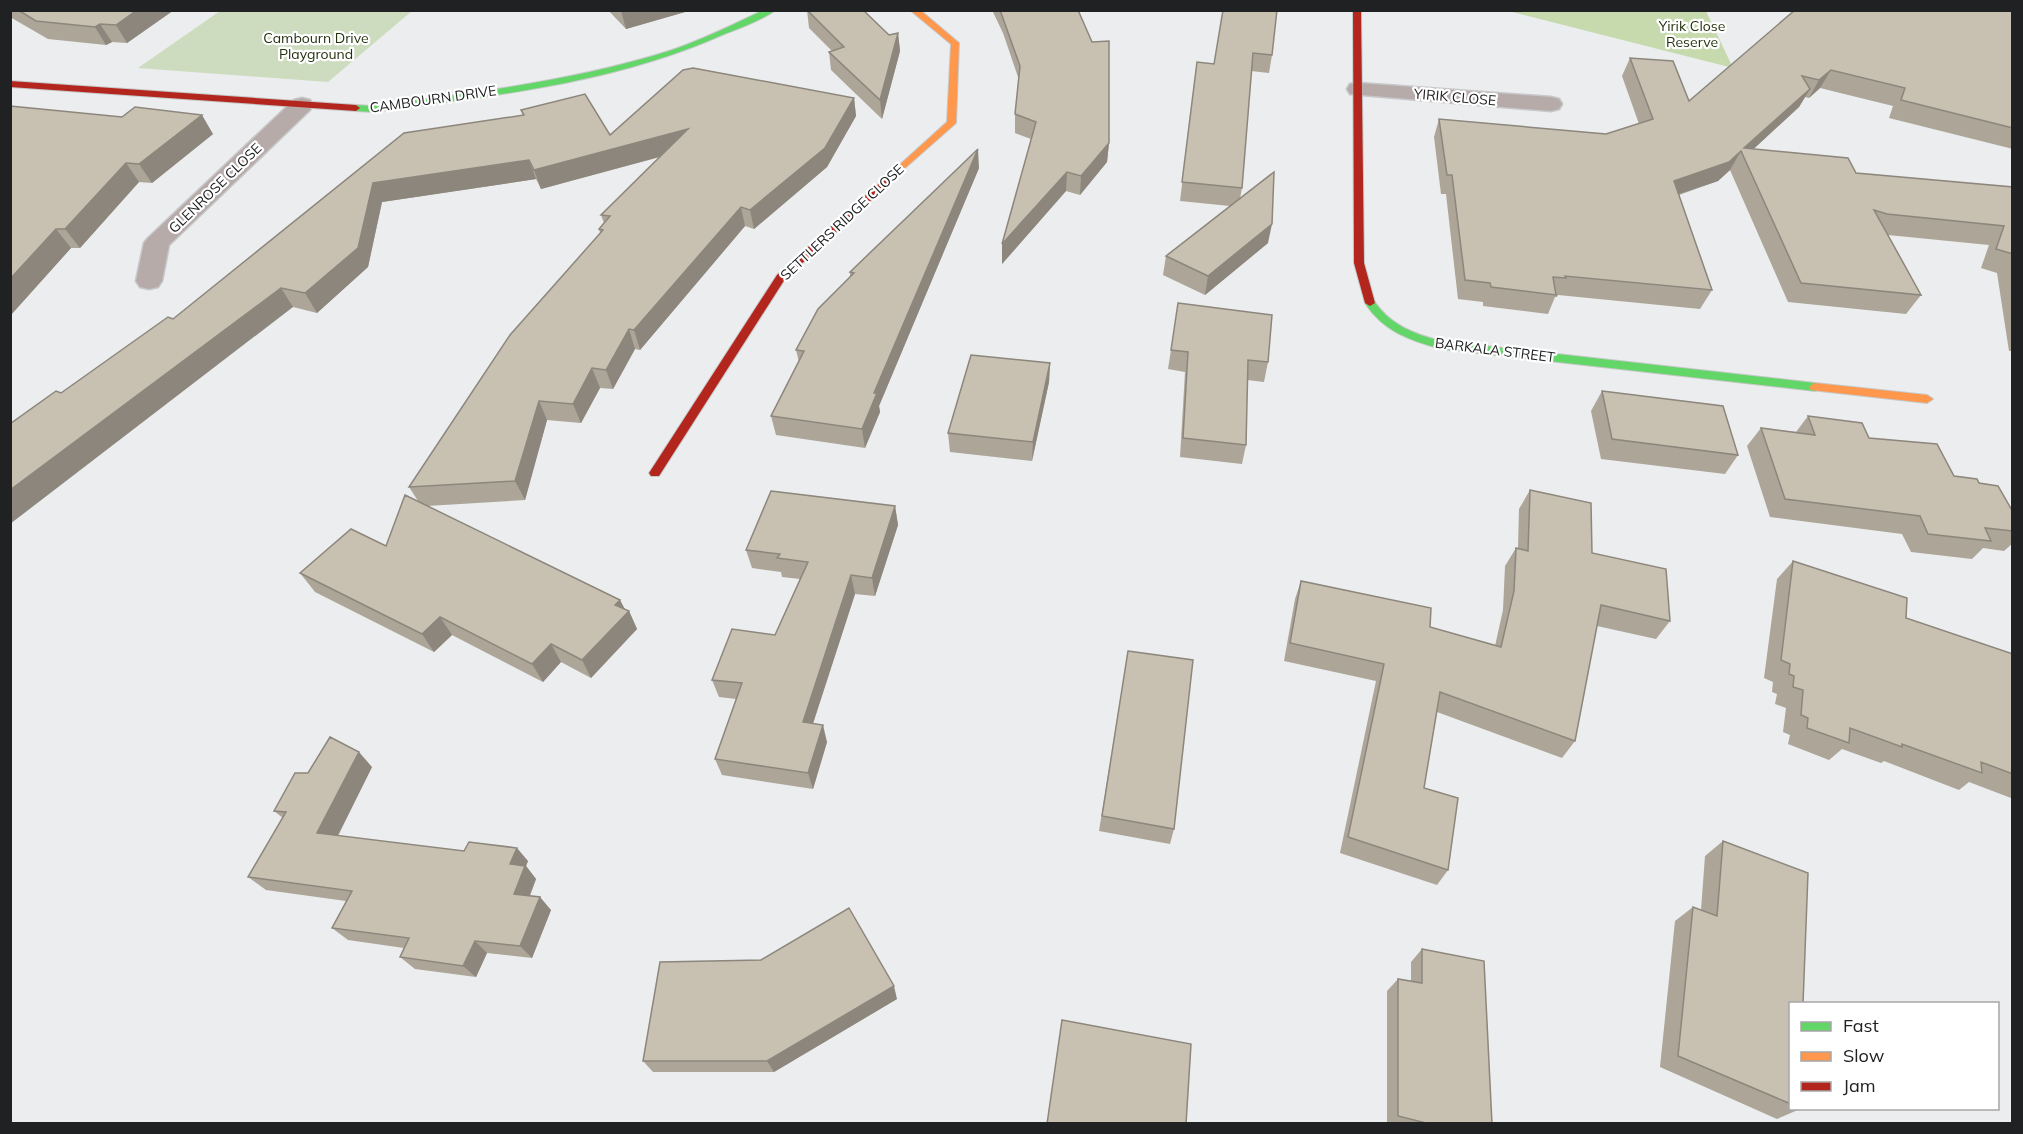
<svg xmlns="http://www.w3.org/2000/svg" width="2023" height="1134" viewBox="0 0 2023 1134" font-family="Mulish,sans-serif">
<style>
.green{fill:#cddbbe}
.forest{fill:#c6daae}
.lines{fill:none;stroke-linecap:round;stroke-linejoin:round}
.street-casing{stroke:#c7c8c9;stroke-width:3}
.fast-casing{stroke:#c7c8c9;stroke-width:2}
.slow-casing{stroke:#c7c8c9;stroke-width:2}
.jam-casing{stroke:#c7c8c9;stroke-width:2}
.street{fill:#b7abaa;fill-rule:evenodd}
.fast{fill:#63d668;fill-rule:evenodd}
.slow{fill:#ff974d;fill-rule:evenodd}
.jam{fill:#b3261e;fill-rule:evenodd}
.wall{fill:#aca598}
.shaded-wall{fill:#8c867c}
.building{fill:#c8c0b1;stroke:#8c867c;stroke-width:1.5}
.labels{text-anchor:middle;stroke-width:4.5;stroke-linejoin:round;paint-order:stroke}
.far-park-label{font-size:14px;fill:#24310e;stroke:#fff}
.far-street-label{font-size:14px;fill:#202123;stroke:#fff}
</style>
<rect width="100%" height="100%" fill="#ebedef"/>
<path class="green" d="M 220,11 L 220,10 L 412,11 L 328,82 L 138,68 Z"/>
<path class="forest" d="M 1508,11 L 1706,11 L 1733,68 Z"/>
<g class="lines">
<g class="street-casing">
<g id="street">
<path d="M 1358,83 L 1551,97 L 1559,99 L 1562,104 L 1559,109 L 1551,111 L 1350,94 L 1347,89 L 1350,84 Z"/>
<path d="M 302,98 L 310,100 L 313,105 L 310,110 L 169,245 L 162,281 L 158,287 L 149,289 L 140,287 L 136,281 L 144,243 L 148,238 L 294,100 Z"/>
</g>
</g>
<g class="fast-casing">
<g id="fast">
<path d="M 764,10 L 776,10 C 760,21 740,28 722,35 C 612,84 490,96 372,112 L 356,111 L 352,108 L 356,105 L 372,106 C 473,93 575,81 672,50 C 704,39 734,24 764,10 Z"/>
<path d="M 1370,300 L 1374,301 C 1390,325 1414,334 1441,341 L 1815,383 L 1821,387 L 1815,391 L 1441,349 C 1409,340 1383,331 1365,303 Z"/>
</g>
</g>
<g class="slow-casing">
<g id="slow">
<path d="M 910,10 L 920,10 L 959,43 L 956,123 L 897,175 L 894,174 L 894,170 L 947,122 L 951,44 Z"/>
<path d="M 1815,383 L 1927,395 L 1933,399 L 1927,403 L 1811,390 L 1809,387 Z"/>
</g>
</g>
<g class="jam-casing">
<g id="jam">
<path d="M 1353,10 L 1361,10 L 1364,263 L 1375,303 L 1370,306 L 1365,303 L 1354,263 Z"/>
<path d="M 10,81 L 356,105 L 360,108 L 356,111 L 10,87 Z"/>
<path d="M 894,170 L 902,172 L 785,279 L 659,476 L 651,476 L 649,473 L 651,470 L 777,275 Z"/>
</g>
</g>
<use href="#street" class="street"/>
<use href="#fast" class="fast"/>
<use href="#slow" class="slow"/>
<use href="#jam" class="jam"/>
</g>
<g class="wall">
<path d="M 10,10 L 174,10 L 127,43 L 112,42 L 106,45 L 48,39 L 10,17 Z"/>
<path d="M 608,10 L 692,10 L 626,29 Z"/>
<path d="M 807,10 L 889,35 L 898,33 L 900,51 L 882,119 L 831,70 L 829,52 L 832,51 L 809,28 Z"/>
<path d="M 992,10 L 1078,10 L 1109,143 L 1107,162 L 1080,195 L 1066,191 L 1002,264 L 1031,139 L 1015,133 L 1015,114 L 1019,80 L 1003,33 Z"/>
<path d="M 1223,10 L 1272,55 L 1269,73 L 1251,71 L 1242,188 L 1240,199 L 1268,243 L 1205,295 L 1163,275 L 1166,256 L 1230,206 L 1180,201 L 1197,62 L 1214,64 Z"/>
<path d="M 2013,10 L 2013,149 L 1889,118 L 1893,106 L 1820,88 L 1809,98 L 1805,97 L 1799,107 L 1753,149 L 1856,173 L 2013,187 L 2013,351 L 2009,351 L 1997,273 L 1981,268 L 1989,245 L 1888,235 L 1921,295 L 1906,314 L 1788,302 L 1730,170 L 1718,181 L 1679,195 L 1712,290 L 1700,309 L 1558,295 L 1557,297 L 1555,297 L 1548,314 L 1483,306 L 1483,302 L 1458,299 L 1446,194 L 1441,194 L 1434,137 L 1439,119 L 1606,134 L 1639,124 L 1622,76 L 1630,58 L 1689,101 Z"/>
<path d="M 854,98 L 856,116 L 827,167 L 754,229 L 745,226 L 640,350 L 635,349 L 613,389 L 600,388 L 581,423 L 547,420 L 525,500 L 427,506 L 620,600 L 624,609 L 629,611 L 637,629 L 591,678 L 561,662 L 543,682 L 452,635 L 434,652 L 315,592 L 300,573 L 386,546 L 418,501 L 409,487 L 600,233 L 599,229 L 604,223 L 601,215 L 660,157 L 541,189 L 536,179 L 382,202 L 368,267 L 317,313 L 293,307 L 61,393 L 173,319 L 523,115 L 521,110 L 610,135 Z"/>
<path d="M 10,106 L 213,134 L 152,183 L 139,182 L 80,248 L 71,248 L 10,316 Z"/>
<path d="M 979,168 L 879,406 L 880,412 L 865,448 L 776,435 L 771,416 L 799,362 L 796,350 L 850,277 L 850,272 Z"/>
<path d="M 1171,350 L 1268,362 L 1264,382 L 1247,380 L 1246,445 L 1242,464 L 1180,457 L 1185,372 L 1168,369 Z"/>
<path d="M 1050,363 L 1049,382 L 1032,461 L 950,452 L 948,433 Z"/>
<path d="M 1602,391 L 1738,455 L 1725,474 L 1601,459 L 1591,411 Z"/>
<path d="M 1808,416 L 1869,438 L 1954,476 L 1979,483 L 2013,531 L 2013,543 L 2004,551 L 1983,548 L 1972,559 L 1911,552 L 1902,534 L 1770,517 L 1747,446 L 1761,428 L 1796,432 Z"/>
<path d="M 1530,490 L 1592,553 L 1670,621 L 1656,639 L 1597,626 L 1575,741 L 1562,758 L 1437,712 L 1424,788 L 1448,870 L 1437,885 L 1340,853 L 1376,681 L 1284,661 L 1295,599 L 1301,581 L 1430,627 L 1495,646 L 1503,610 L 1505,566 L 1516,548 L 1518,548 L 1519,509 Z"/>
<path d="M 895,506 L 898,525 L 875,596 L 855,594 L 813,723 L 827,742 L 813,789 L 722,775 L 715,759 L 736,699 L 719,697 L 712,680 L 775,635 L 800,579 L 782,577 L 781,572 L 752,568 L 746,550 Z"/>
<path d="M 1793,561 L 1906,618 L 2013,654 L 2013,798 L 2011,798 L 1969,782 L 1959,790 L 1884,761 L 1881,763 L 1842,749 L 1829,760 L 1788,744 L 1790,735 L 1783,732 L 1786,708 L 1775,704 L 1777,694 L 1772,692 L 1773,682 L 1764,678 L 1777,579 Z"/>
<path d="M 1128,651 L 1174,829 L 1170,844 L 1099,831 Z"/>
<path d="M 372,767 L 338,836 L 528,861 L 526,866 L 536,879 L 530,896 L 551,910 L 532,958 L 487,953 L 476,977 L 415,969 L 400,957 L 404,948 L 348,940 L 332,928 L 346,901 L 266,890 L 248,877 L 283,818 L 274,811 L 308,773 Z"/>
<path d="M 1723,841 L 1791,1004 L 1791,1108 L 1800,1109 L 1777,1119 L 1660,1067 L 1675,921 L 1693,907 L 1701,910 L 1705,856 Z"/>
<path d="M 1422,949 L 1492,1124 L 1387,1124 L 1387,991 L 1398,979 L 1411,981 L 1411,962 Z"/>
<path d="M 761,960 L 897,999 L 774,1072 L 653,1072 L 643,1061 Z"/>
</g>
<g class="shaded-wall">
<path d="M 137,10 L 174,10 L 127,43 L 116,25 Z"/>
<path d="M 692,10 L 626,29 L 621,11 Z"/>
<path d="M 100,24 L 112,42 L 106,45 L 95,27 Z"/>
<path d="M 898,33 L 900,51 L 882,119 L 880,100 Z"/>
<path d="M 1831,70 L 1820,88 L 1809,98 L 1819,80 Z"/>
<path d="M 1810,89 L 1799,107 L 1744,158 L 1744,148 Z"/>
<path d="M 854,98 L 856,116 L 827,167 L 754,229 L 750,210 Z"/>
<path d="M 202,115 L 213,134 L 152,183 L 139,164 Z"/>
<path d="M 688,129 L 692,148 L 541,189 L 534,170 Z"/>
<path d="M 1109,143 L 1107,162 L 1080,195 L 1081,176 Z"/>
<path d="M 978,149 L 979,168 L 879,406 L 880,412 L 865,448 L 862,429 L 874,393 Z"/>
<path d="M 1741,151 L 1730,170 L 1718,181 L 1664,199 L 1674,181 Z"/>
<path d="M 529,160 L 536,179 L 382,202 L 368,267 L 317,313 L 305,293 L 373,183 Z"/>
<path d="M 126,163 L 139,182 L 80,248 L 65,229 Z"/>
<path d="M 1067,172 L 1066,191 L 1002,264 L 1002,244 Z"/>
<path d="M 741,207 L 745,226 L 640,350 L 634,330 Z"/>
<path d="M 1272,224 L 1268,243 L 1205,295 L 1208,276 Z"/>
<path d="M 56,229 L 71,248 L 10,316 L 10,279 Z"/>
<path d="M 281,288 L 293,307 L 10,524 L 10,490 Z"/>
<path d="M 629,329 L 635,349 L 613,389 L 606,370 Z"/>
<path d="M 1050,363 L 1049,382 L 1032,461 L 1033,442 Z"/>
<path d="M 592,368 L 600,388 L 581,423 L 573,404 Z"/>
<path d="M 539,401 L 547,420 L 525,500 L 515,481 Z"/>
<path d="M 895,506 L 898,525 L 875,596 L 872,578 Z"/>
<path d="M 851,575 L 855,594 L 808,739 L 803,722 Z"/>
<path d="M 620,600 L 627,613 L 629,611 L 637,629 L 591,678 L 582,660 L 615,605 Z"/>
<path d="M 440,617 L 452,635 L 434,652 L 422,634 Z"/>
<path d="M 551,644 L 561,662 L 543,682 L 532,664 Z"/>
<path d="M 823,725 L 827,742 L 813,789 L 808,773 Z"/>
<path d="M 359,752 L 372,767 L 332,847 L 317,833 Z"/>
<path d="M 517,848 L 528,861 L 526,866 L 536,879 L 525,907 L 514,894 L 510,864 Z"/>
<path d="M 540,897 L 551,910 L 532,958 L 520,946 Z"/>
<path d="M 475,941 L 487,953 L 476,977 L 463,966 Z"/>
<path d="M 894,986 L 897,999 L 774,1072 L 767,1061 Z"/>
</g>
<g class="building">
<path d="M 18,10 L 137,10 L 116,25 L 100,24 L 95,27 L 36,21 Z"/>
<path d="M 807,10 L 863,10 L 889,35 L 898,33 L 880,100 L 829,52 L 844,47 Z"/>
<path d="M 1000,10 L 1078,10 L 1092,42 L 1109,41 L 1109,143 L 1081,176 L 1067,172 L 1002,244 L 1036,122 L 1015,114 L 1020,66 Z"/>
<path d="M 1223,10 L 1277,10 L 1272,55 L 1253,53 L 1242,188 L 1182,182 L 1197,62 L 1214,64 Z"/>
<path d="M 1795,10 L 2013,10 L 2013,128 L 1901,100 L 1905,88 L 1831,70 L 1819,80 L 1802,76 L 1810,89 L 1744,148 L 1848,158 L 1856,173 L 2013,187 L 2013,254 L 1996,249 L 2004,226 L 1887,214 L 1874,210 L 1921,295 L 1801,283 L 1741,151 L 1729,162 L 1674,181 L 1712,290 L 1565,276 L 1566,278 L 1553,277 L 1556,295 L 1491,287 L 1490,283 L 1465,280 L 1452,175 L 1447,175 L 1439,119 L 1606,134 L 1653,119 L 1630,58 L 1673,61 L 1689,101 Z"/>
<path d="M 693,68 L 854,98 L 825,148 L 750,210 L 741,207 L 634,330 L 629,329 L 606,370 L 592,368 L 573,404 L 539,401 L 515,481 L 409,487 L 510,335 L 603,230 L 599,229 L 610,216 L 601,215 L 688,129 L 534,170 L 529,160 L 373,183 L 358,248 L 305,293 L 281,288 L 10,490 L 10,424 L 56,391 L 61,393 L 168,317 L 173,319 L 404,133 L 524,115 L 521,110 L 585,94 L 610,135 L 683,70 Z"/>
<path d="M 10,106 L 122,117 L 135,107 L 202,115 L 139,164 L 126,163 L 65,229 L 56,229 L 10,279 Z"/>
<path d="M 978,149 L 874,393 L 877,393 L 862,429 L 771,416 L 804,351 L 796,350 L 818,309 L 854,273 L 850,272 Z"/>
<path d="M 1274,172 L 1272,224 L 1208,276 L 1166,256 Z"/>
<path d="M 1178,303 L 1272,315 L 1268,362 L 1248,360 L 1246,445 L 1183,438 L 1188,352 L 1171,350 Z"/>
<path d="M 971,355 L 1050,363 L 1033,442 L 948,433 Z"/>
<path d="M 1602,391 L 1723,406 L 1738,455 L 1612,439 Z"/>
<path d="M 1808,416 L 1862,423 L 1869,438 L 1937,444 L 1954,476 L 1977,479 L 1979,483 L 1998,486 L 2013,512 L 2013,531 L 1985,528 L 1991,541 L 1928,534 L 1920,516 L 1785,499 L 1761,428 L 1815,435 Z"/>
<path d="M 1530,490 L 1591,503 L 1592,553 L 1666,569 L 1670,621 L 1601,605 L 1575,741 L 1440,692 L 1424,788 L 1458,798 L 1448,870 L 1348,837 L 1384,664 L 1290,643 L 1301,581 L 1431,608 L 1430,627 L 1501,647 L 1514,591 L 1516,548 L 1528,551 Z"/>
<path d="M 771,491 L 895,506 L 872,578 L 851,575 L 803,722 L 823,725 L 808,773 L 715,759 L 742,683 L 712,680 L 732,629 L 775,635 L 808,562 L 777,558 L 780,554 L 746,550 Z"/>
<path d="M 405,495 L 620,600 L 615,605 L 629,611 L 582,660 L 551,644 L 532,664 L 440,617 L 422,634 L 300,573 L 351,529 L 386,546 Z"/>
<path d="M 1793,561 L 1907,598 L 1906,618 L 2013,654 L 2013,774 L 1981,762 L 1982,773 L 1902,744 L 1902,747 L 1850,728 L 1849,743 L 1807,728 L 1808,718 L 1801,715 L 1803,690 L 1793,687 L 1794,676 L 1789,674 L 1790,664 L 1781,660 Z"/>
<path d="M 1128,651 L 1193,660 L 1174,829 L 1102,816 Z"/>
<path d="M 330,737 L 359,752 L 317,833 L 464,851 L 469,842 L 517,848 L 510,864 L 525,866 L 514,894 L 540,897 L 520,946 L 475,941 L 463,966 L 400,957 L 409,938 L 332,928 L 352,891 L 248,877 L 286,812 L 274,811 L 295,773 L 308,773 Z"/>
<path d="M 1723,841 L 1808,873 L 1803,1004 L 1791,1004 L 1791,1104 L 1678,1056 L 1693,907 L 1717,916 Z"/>
<path d="M 849,908 L 894,986 L 767,1061 L 643,1061 L 660,962 L 761,960 Z"/>
<path d="M 1422,949 L 1484,961 L 1492,1124 L 1430,1124 L 1398,1116 L 1398,979 L 1422,983 Z"/>
<path d="M 1062,1020 L 1191,1044 L 1186,1124 L 1047,1124 Z"/>
</g>
<g class="labels">
<g class="far-park-label">
<text x="1692" y="31">Yirik Close<tspan x="1692" dy="16">Reserve</tspan></text>
<text x="316" y="43">Cambourn Drive<tspan x="316" dy="16">Playground</tspan></text>
</g>
<g class="far-street-label">
<text transform="translate(1455 97) rotate(5)" y="5">YIRIK CLOSE</text>
<text transform="translate(433 99) rotate(-8)" y="5">CAMBOURN DRIVE</text>
<text transform="translate(215 188) rotate(-44)" y="5">GLENROSE CLOSE</text>
<text transform="translate(842 222) rotate(-43)" y="5">SETTLERS RIDGE CLOSE</text>
<text transform="translate(1495 350) rotate(7)" y="5">BARKALA STREET</text>
</g>
</g>
<rect width="2023" height="1134" fill="none" stroke="#202123" stroke-width="24"/>
<rect x="1789" y="1002" width="210" height="108" fill="#ffffff" stroke="#a6a6a7" stroke-width="1.5"/>
<rect x="1801" y="1022" width="30" height="9" fill="#63d668" stroke="#a6a6a7" stroke-width="1.5"/>
<text x="1843" y="1032" font-size="18" fill="#202123">Fast</text>
<rect x="1801" y="1052" width="30" height="9" fill="#ff974d" stroke="#a6a6a7" stroke-width="1.5"/>
<text x="1843" y="1062" font-size="18" fill="#202123">Slow</text>
<rect x="1801" y="1082" width="30" height="9" fill="#b3261e" stroke="#a6a6a7" stroke-width="1.5"/>
<text x="1843" y="1092" font-size="18" fill="#202123">Jam</text>
</svg>
